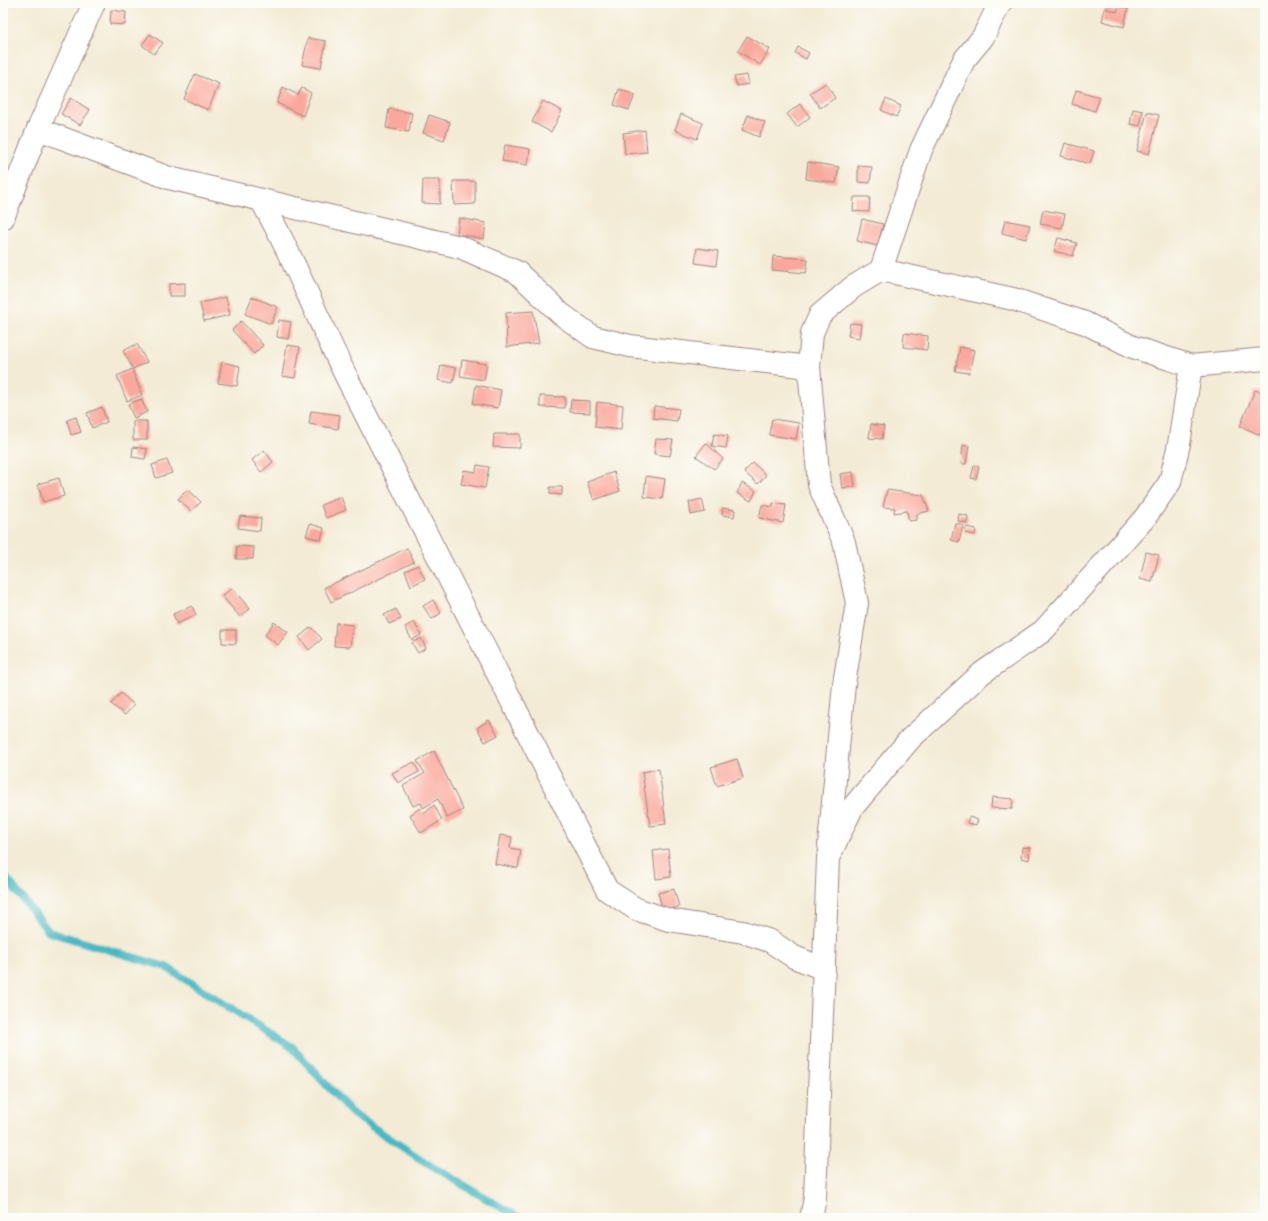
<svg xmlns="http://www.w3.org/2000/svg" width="1268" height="1221" viewBox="0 0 1268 1221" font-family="'Shantell Sans',sans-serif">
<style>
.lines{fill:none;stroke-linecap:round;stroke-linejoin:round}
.stream{stroke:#4ab8c2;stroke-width:8}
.building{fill:#faa89d}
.minor-casing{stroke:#9e8580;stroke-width:24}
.minor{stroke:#fff;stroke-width:22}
</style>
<rect width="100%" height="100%" fill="#fdfcf7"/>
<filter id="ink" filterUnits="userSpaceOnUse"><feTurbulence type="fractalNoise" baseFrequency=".025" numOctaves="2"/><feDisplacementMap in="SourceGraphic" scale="8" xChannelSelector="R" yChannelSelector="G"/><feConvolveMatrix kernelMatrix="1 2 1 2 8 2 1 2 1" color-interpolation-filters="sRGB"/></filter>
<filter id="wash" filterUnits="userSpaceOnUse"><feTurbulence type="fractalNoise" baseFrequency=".012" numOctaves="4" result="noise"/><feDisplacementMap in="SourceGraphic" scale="16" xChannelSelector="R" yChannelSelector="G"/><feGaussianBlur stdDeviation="0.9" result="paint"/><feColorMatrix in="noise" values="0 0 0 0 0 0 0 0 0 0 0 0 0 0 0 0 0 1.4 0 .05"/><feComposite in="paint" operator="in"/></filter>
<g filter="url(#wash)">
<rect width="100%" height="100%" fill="#f3ebd5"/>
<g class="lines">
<path class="stream" d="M 3,874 L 49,932 L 166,967 L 292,1047 L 353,1114 L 434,1168 L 520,1218"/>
</g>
<g id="blocks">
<g class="building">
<path d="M 1119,6 L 1128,8 L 1124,27 L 1102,21 L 1105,8 L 1117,12 Z"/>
<path d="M 111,10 L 126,12 L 125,25 L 110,24 Z"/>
<path d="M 150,34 L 163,43 L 154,54 L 142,45 Z"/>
<path d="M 747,36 L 770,49 L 760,65 L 738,51 Z"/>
<path d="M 308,38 L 326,41 L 321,68 L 302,65 Z"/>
<path d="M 798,47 L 809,53 L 806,59 L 795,53 Z"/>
<path d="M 195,74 L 219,84 L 208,110 L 184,99 Z"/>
<path d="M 747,75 L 749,84 L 737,86 L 734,77 Z"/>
<path d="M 826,83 L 835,98 L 820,108 L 810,93 Z"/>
<path d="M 283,87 L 298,95 L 302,88 L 311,93 L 303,116 L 277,103 Z"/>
<path d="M 619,89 L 635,95 L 629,110 L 614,105 Z"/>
<path d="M 1076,90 L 1100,97 L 1095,111 L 1072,104 Z"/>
<path d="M 71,98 L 90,110 L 80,125 L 61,114 Z"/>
<path d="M 886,99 L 901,106 L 896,117 L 881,110 Z"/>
<path d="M 543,101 L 562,111 L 551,132 L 532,122 Z"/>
<path d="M 800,104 L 810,117 L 797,127 L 787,114 Z"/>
<path d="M 389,109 L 412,113 L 409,132 L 386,128 Z"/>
<path d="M 1133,109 L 1143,111 L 1140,126 L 1130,124 Z"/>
<path d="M 1147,112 L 1159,115 L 1149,154 L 1137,151 Z"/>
<path d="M 681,114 L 703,123 L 697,139 L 675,130 Z"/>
<path d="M 429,115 L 450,122 L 444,140 L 423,133 Z"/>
<path d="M 748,115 L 765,122 L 759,137 L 742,130 Z"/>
<path d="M 645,130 L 647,152 L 625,154 L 623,133 Z"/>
<path d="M 1065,143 L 1094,151 L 1090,164 L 1061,156 Z"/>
<path d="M 505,145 L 530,149 L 528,165 L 502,161 Z"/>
<path d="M 808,162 L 839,167 L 836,183 L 806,179 Z"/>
<path d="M 858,166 L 872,167 L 870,183 L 858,182 Z"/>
<path d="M 423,180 L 440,180 L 440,204 L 422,203 Z"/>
<path d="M 453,181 L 475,181 L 475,204 L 454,205 Z"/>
<path d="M 854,197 L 870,197 L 869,212 L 853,211 Z"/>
<path d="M 1043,210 L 1065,214 L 1062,228 L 1040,224 Z"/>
<path d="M 459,218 L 486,223 L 484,239 L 457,234 Z"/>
<path d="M 862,219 L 883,224 L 878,246 L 857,241 Z"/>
<path d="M 1005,220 L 1030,225 L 1026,239 L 1002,233 Z"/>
<path d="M 1058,238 L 1077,243 L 1073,256 L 1054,251 Z"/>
<path d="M 697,248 L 718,251 L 716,266 L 695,263 Z"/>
<path d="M 773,256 L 808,259 L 806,273 L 772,270 Z"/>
<path d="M 185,283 L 185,296 L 169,296 L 169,284 Z"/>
<path d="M 226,297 L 230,315 L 204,321 L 200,303 Z"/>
<path d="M 252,297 L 278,307 L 271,324 L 245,314 Z"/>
<path d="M 533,311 L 539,343 L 507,347 L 506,313 Z"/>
<path d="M 279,320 L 291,322 L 288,339 L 277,337 Z"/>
<path d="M 241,321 L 263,345 L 254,354 L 232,330 Z"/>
<path d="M 850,323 L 861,324 L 859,338 L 848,336 Z"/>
<path d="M 904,333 L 928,336 L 927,350 L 903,347 Z"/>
<path d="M 137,344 L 147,362 L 133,369 L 123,351 Z"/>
<path d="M 287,345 L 300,347 L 295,378 L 282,376 Z"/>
<path d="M 960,347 L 974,350 L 969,373 L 955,371 Z"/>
<path d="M 462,360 L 487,364 L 484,380 L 460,376 Z"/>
<path d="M 222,362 L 240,366 L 237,386 L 218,383 Z"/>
<path d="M 441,365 L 456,368 L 453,383 L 438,380 Z"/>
<path d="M 132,369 L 142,395 L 127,401 L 117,376 Z"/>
<path d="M 476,385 L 501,390 L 498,408 L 473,404 Z"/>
<path d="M 1255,390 L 1265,394 L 1265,437 L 1240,426 Z"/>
<path d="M 540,396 L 565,397 L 565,408 L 540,407 Z"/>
<path d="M 141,399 L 147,412 L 134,418 L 128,404 Z"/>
<path d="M 571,400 L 590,401 L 590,413 L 570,412 Z"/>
<path d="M 597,402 L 623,405 L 621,430 L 595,427 Z"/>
<path d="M 654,406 L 679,409 L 677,421 L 653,418 Z"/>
<path d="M 102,407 L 107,422 L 92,428 L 87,413 Z"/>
<path d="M 311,411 L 340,415 L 338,429 L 309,424 Z"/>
<path d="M 76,417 L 81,432 L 71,435 L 67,420 Z"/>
<path d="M 772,419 L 799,423 L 796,439 L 769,435 Z"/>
<rect x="133" y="421" width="14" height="19"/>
<path d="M 871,424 L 884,426 L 882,439 L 869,438 Z"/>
<path d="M 494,434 L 520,434 L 520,448 L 493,447 Z"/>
<path d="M 714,434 L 728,436 L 726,448 L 712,446 Z"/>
<path d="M 656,439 L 673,440 L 670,456 L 654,454 Z"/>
<path d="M 706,443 L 723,459 L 714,469 L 696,456 Z"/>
<path d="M 963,445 L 969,446 L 966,464 L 961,464 Z"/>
<path d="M 133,447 L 147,449 L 145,459 L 132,457 Z"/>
<path d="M 264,450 L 273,462 L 261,472 L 252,460 Z"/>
<path d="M 167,460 L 172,473 L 156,478 L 152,465 Z"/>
<path d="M 753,463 L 766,475 L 758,484 L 744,472 Z"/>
<path d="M 477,465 L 489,467 L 485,488 L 461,484 L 464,470 L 476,472 Z"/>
<path d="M 974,466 L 979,467 L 976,479 L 971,478 Z"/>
<path d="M 614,472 L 620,491 L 594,500 L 587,482 Z"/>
<path d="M 853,472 L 855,487 L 842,488 L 840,474 Z"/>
<path d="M 646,476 L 665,479 L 662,499 L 644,497 Z"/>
<path d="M 59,478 L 64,496 L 43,502 L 38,484 Z"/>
<path d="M 742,483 L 756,491 L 751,501 L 737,493 Z"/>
<path d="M 550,487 L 562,487 L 562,495 L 550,494 Z"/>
<path d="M 188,489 L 201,502 L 191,511 L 178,499 Z"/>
<path d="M 887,490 L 923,495 L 929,511 L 917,514 L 917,520 L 909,521 L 907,511 L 894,513 L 895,508 L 883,507 Z"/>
<path d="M 341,497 L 346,510 L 326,518 L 321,505 Z"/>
<path d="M 702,499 L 705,512 L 691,515 L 689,502 Z"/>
<path d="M 773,503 L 786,505 L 783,523 L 759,518 L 762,505 L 773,507 Z"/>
<path d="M 723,508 L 735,510 L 734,517 L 722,515 Z"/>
<path d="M 959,514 L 968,516 L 967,523 L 958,521 Z"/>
<path d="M 240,516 L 261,518 L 260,531 L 238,528 Z"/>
<path d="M 955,523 L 963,525 L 959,542 L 951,540 Z"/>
<path d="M 310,524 L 324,528 L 321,540 L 306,536 Z"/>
<path d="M 966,527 L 976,529 L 975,535 L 965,533 Z"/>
<path d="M 237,546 L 254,547 L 253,559 L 236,559 Z"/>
<path d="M 407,548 L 414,562 L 331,602 L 324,588 Z"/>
<path d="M 1146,552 L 1159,555 L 1152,582 L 1140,579 Z"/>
<path d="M 418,565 L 425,579 L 411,586 L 405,571 Z"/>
<path d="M 232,588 L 250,609 L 240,617 L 222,596 Z"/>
<path d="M 433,600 L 441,613 L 432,619 L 423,606 Z"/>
<path d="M 192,606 L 196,615 L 177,624 L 173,614 Z"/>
<path d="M 396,609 L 401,619 L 389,624 L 384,615 Z"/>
<path d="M 274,622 L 288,632 L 278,645 L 265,635 Z"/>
<path d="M 414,622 L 421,635 L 412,640 L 405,627 Z"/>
<path d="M 336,623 L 353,625 L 350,647 L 334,646 Z"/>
<path d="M 311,627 L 322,639 L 309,650 L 299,637 Z"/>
<path d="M 222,630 L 236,630 L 236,644 L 222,643 Z"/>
<path d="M 421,638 L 426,648 L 418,653 L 412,643 Z"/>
<path d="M 121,693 L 134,705 L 125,715 L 111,704 Z"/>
<path d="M 489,720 L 498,735 L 485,742 L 477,728 Z"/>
<path d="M 434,751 L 463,810 L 447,818 L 438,799 L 423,808 L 421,803 L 413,806 L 403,786 L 425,773 L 417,761 Z"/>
<path d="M 737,759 L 743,778 L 717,786 L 711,767 Z"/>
<path d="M 414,762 L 419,772 L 398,783 L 392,773 Z"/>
<path d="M 659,769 L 666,824 L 650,826 L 642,772 Z"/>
<path d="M 992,797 L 1013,799 L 1012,809 L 991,808 Z"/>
<path d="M 434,805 L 442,820 L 421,833 L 410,815 L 420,808 L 424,814 Z"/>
<path d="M 969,817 L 978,820 L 976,825 L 967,823 Z"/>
<path d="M 500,835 L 512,837 L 510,848 L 521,850 L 518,868 L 495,864 Z"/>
<path d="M 1022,847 L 1030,848 L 1029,860 L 1021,858 Z"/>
<path d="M 668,849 L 671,877 L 656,879 L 653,851 Z"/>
<path d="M 674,889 L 679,907 L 663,911 L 658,893 Z"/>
</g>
</g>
</g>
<g filter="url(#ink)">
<use href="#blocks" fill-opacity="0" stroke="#9e8580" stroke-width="1"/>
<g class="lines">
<g class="minor-casing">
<g id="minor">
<path d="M 38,129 L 169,178 L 460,247 L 517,272 L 561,314 L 593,337 L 630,346 L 809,367"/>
<path d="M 261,200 C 294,257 317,319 347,378 C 434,548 521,719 607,890 L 636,909 L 669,920 L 743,932 L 770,941 L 794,957 L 824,969"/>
<path d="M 3,218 L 38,129 L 94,3"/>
<path d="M 881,270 L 1013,299 L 1085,323 L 1133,347 L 1191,366 L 1265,359"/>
<path d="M 829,845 L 844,684 L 857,603 L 844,542 L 819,485 L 809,367 L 812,333 L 820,315 L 853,287 L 881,270 L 921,150 L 964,60 L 983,37 L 1000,3"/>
<path d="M 811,1218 L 815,1198 L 828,858 L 852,808 L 910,739 L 982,673 L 1043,631 L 1144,519 L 1170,482 L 1179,444 L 1191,366"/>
</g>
</g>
<use href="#minor" class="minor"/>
</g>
</g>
<rect width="1268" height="1221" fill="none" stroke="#fdfcf7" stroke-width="16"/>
</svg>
